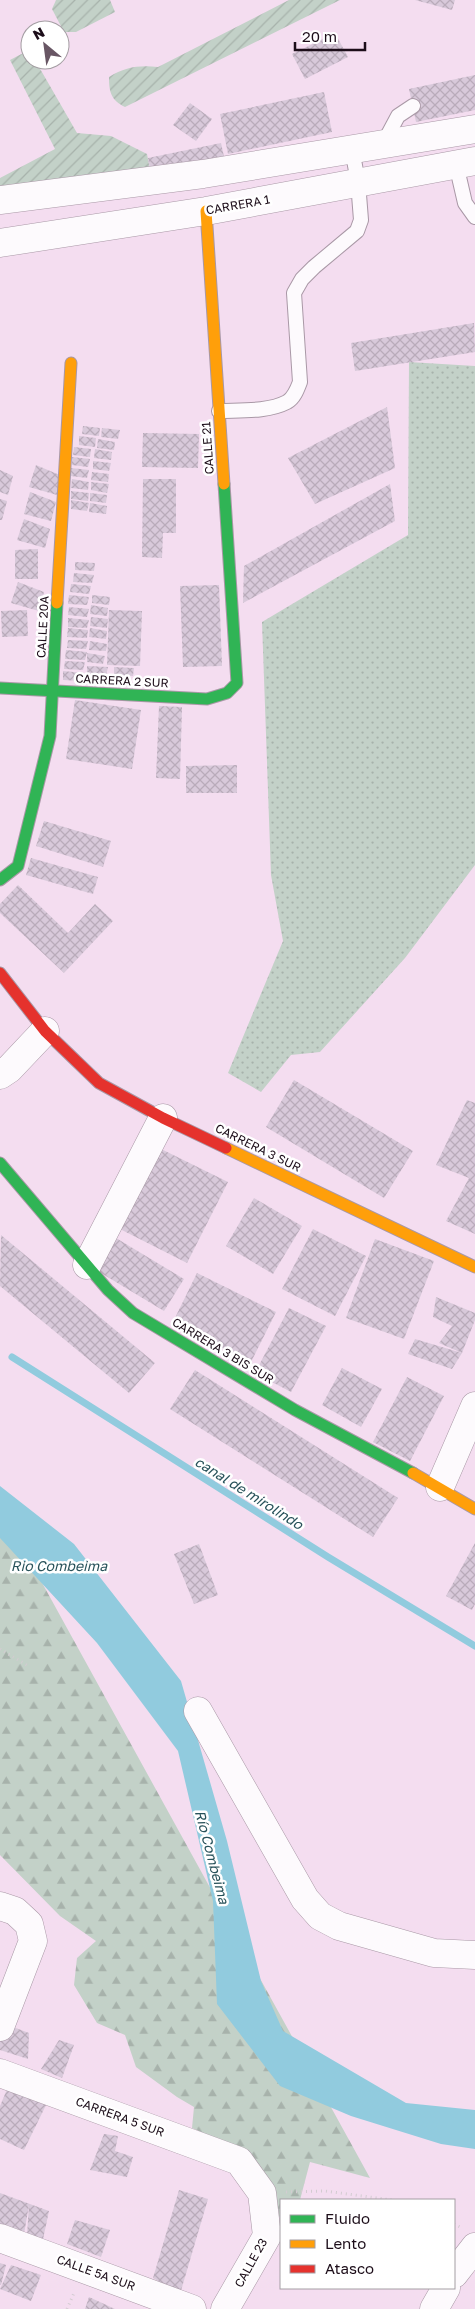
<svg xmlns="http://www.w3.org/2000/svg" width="475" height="2309" viewBox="0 0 475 2309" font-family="'Golos Text',sans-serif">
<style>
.grass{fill:url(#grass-dots)}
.forest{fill:url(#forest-firs)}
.garden{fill:url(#garden-furrows)}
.water{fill:#91cbde}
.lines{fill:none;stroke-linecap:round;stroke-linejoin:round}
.stream{stroke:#91cbde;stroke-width:7}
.building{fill:url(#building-cross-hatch)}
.lane-casing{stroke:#a998a6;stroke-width:16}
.street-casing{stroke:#a998a6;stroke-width:29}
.fast-casing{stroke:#a998a6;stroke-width:13}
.slow-casing{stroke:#a998a6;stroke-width:13}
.jam-casing{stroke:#a998a6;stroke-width:13}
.path{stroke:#d3ccd1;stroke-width:3;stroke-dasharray:1 4;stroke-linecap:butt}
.lane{stroke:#fdfafd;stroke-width:14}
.street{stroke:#fdfafd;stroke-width:28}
.fast{stroke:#30b455;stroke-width:11}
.slow{stroke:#ff9f0a;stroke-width:11}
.jam{stroke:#e5322d;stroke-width:11}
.labels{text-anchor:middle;stroke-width:5;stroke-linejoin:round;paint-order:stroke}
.street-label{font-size:12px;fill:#1c0d19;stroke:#fff}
.water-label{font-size:14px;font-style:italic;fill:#28525a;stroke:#fff}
</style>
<defs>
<pattern id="grass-dots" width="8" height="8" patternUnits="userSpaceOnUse" patternTransform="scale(1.25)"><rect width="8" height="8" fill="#c3d1c8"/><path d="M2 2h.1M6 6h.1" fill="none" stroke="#a7b2ab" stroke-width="1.8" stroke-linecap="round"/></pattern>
<pattern id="forest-firs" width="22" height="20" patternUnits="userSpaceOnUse" patternTransform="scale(1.25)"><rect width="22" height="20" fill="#c3d1c8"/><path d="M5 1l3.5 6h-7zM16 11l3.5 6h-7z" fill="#a7b2ab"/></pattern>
<pattern id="garden-furrows" width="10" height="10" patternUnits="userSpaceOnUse" patternTransform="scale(1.25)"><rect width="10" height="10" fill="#c3d1c8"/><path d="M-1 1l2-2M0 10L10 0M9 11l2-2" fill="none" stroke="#a7b2ab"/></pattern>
<pattern id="building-cross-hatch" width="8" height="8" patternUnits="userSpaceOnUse" patternTransform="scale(1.25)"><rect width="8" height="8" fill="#d8c9da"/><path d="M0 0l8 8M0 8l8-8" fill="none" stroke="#b9abba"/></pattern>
</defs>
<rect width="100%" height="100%" fill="#f4ddf0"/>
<path class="grass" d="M 409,362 L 475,366 L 475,865 L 405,958 L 320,1052 L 291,1055 L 261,1092 L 228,1073 L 283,941 L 271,875 L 262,622 L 408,535 Z"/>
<path class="forest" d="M 0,1517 L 8,1521 L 370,2178 L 310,2162 L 300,2200 L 281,2200 L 281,2216 L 276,2218 L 246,2152 L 192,2128 L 194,2107 L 177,2097 L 136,2067 L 125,2035 L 97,2023 L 74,1985 L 77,1958 L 96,1941 L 60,1916 L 0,1855 Z"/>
<g class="garden">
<path d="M 56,0 L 110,0 L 115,12 L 76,32 L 64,32 L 52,9 Z"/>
<path d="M 289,0 L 340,0 L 125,107 C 111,100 109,92 109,77 C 125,67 139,65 158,67 Z"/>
<path d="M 29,50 L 30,60 L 35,60 L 77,133 L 111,136 L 147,154 L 151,175 L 0,201 L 0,178 L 55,149 L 10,60 Z"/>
</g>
<path class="water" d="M 0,1486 L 74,1544 L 181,1681 L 227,1841 L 261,1981 L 283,2031 L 406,2103 L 475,2110 L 475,2149 L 441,2144 L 351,2116 L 280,2086 L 217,2004 L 213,1901 L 178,1751 L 97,1643 L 0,1538 Z"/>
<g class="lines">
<path class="stream" d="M 12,1357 L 328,1557 L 475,1646"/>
</g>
<g class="building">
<path d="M 415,0 L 455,0 L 452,10 Z"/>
<path d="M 335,33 L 348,57 L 305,79 L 292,54 Z"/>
<path d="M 475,75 L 475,110 L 416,122 L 409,89 Z"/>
<path d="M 324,92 L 332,132 L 228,154 L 220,114 Z"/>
<path d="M 190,103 L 212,119 L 196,141 L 173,125 Z"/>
<path d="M 221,143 L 225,161 L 151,175 L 148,158 Z"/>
<path d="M 474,323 L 475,352 L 355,371 L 351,343 Z"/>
<path d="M 387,407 L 395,468 L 315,504 L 288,458 Z"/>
<path d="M 83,426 L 100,428 L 99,436 L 82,434 Z"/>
<path d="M 102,428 L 120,430 L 118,439 L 101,437 Z"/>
<path d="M 143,433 L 199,434 L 198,468 L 142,467 Z"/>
<path d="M 79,436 L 96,438 L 95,447 L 79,445 Z"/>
<path d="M 98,439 L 115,442 L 114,450 L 97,448 Z"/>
<path d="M 74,447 L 91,449 L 90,457 L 73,455 Z"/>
<path d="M 95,449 L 112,452 L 111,460 L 94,458 Z"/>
<path d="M 72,457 L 90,459 L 88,467 L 72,465 Z"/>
<path d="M 93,461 L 111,463 L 109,471 L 93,469 Z"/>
<path d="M 36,465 L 62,476 L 57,495 L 29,487 Z"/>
<path d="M 71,468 L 89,470 L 87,478 L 71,476 Z"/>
<path d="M 0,470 L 13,476 L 8,495 L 0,492 Z"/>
<path d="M 92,472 L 109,474 L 108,482 L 91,480 Z"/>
<path d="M 72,479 L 89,482 L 88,490 L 71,488 Z"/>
<path d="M 143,479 L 176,479 L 176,533 L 163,533 L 162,558 L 142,557 Z"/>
<path d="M 91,482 L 109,484 L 107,493 L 91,490 Z"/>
<path d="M 390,484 L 395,521 L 243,603 L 244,566 Z"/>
<path d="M 71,491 L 89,493 L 88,501 L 71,499 Z"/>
<path d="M 30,492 L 56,502 L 51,521 L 24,514 Z"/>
<path d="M 90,493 L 107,495 L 106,503 L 90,501 Z"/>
<path d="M 0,499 L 7,501 L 2,520 L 0,520 Z"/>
<path d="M 71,500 L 89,503 L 87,511 L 71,509 Z"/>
<path d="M 90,503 L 107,506 L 106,514 L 89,512 Z"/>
<path d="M 24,519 L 50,529 L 45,548 L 17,540 Z"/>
<path d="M 38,549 L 38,579 L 15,579 L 15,550 Z"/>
<path d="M 75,562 L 95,563 L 94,571 L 75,570 Z"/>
<path d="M 74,573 L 94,575 L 92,583 L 73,582 Z"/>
<path d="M 18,582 L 44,592 L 39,611 L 11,603 Z"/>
<path d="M 71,584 L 91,586 L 89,594 L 70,592 Z"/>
<path d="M 219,585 L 222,666 L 183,667 L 180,586 Z"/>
<path d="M 69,595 L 89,597 L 87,605 L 68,604 Z"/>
<path d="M 92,595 L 110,597 L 109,605 L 92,603 Z"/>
<path d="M 91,605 L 108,608 L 107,616 L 90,614 Z"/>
<path d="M 69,607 L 89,609 L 87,617 L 68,615 Z"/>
<path d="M 27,610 L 28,636 L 2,637 L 1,611 Z"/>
<path d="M 109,610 L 142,611 L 140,666 L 107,665 Z"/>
<path d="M 91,617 L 108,619 L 107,628 L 90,626 Z"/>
<path d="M 68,618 L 89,620 L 87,628 L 68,627 Z"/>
<path d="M 68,628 L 88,630 L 87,638 L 67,637 Z"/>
<path d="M 90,628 L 107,631 L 106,639 L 89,637 Z"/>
<path d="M 68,640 L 88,641 L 86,649 L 67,648 Z"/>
<path d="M 90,641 L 107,644 L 106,651 L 89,650 Z"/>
<path d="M 66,650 L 87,652 L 85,660 L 65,659 Z"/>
<path d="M 87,653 L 105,656 L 103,664 L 87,662 Z"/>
<path d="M 65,661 L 85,662 L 83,670 L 64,669 Z"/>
<path d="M 87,666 L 108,667 L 106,676 L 87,675 Z"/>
<path d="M 114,667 L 134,668 L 133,676 L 114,675 Z"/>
<path d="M 63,671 L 84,673 L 82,681 L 63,680 Z"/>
<path d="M 108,676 L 129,678 L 127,686 L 108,685 Z"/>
<path d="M 75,700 L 141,710 L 132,769 L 66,759 Z"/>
<path d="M 159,706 L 182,707 L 180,779 L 156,778 Z"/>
<path d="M 237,765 L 237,793 L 186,793 L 186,766 Z"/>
<path d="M 44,821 L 111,841 L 103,867 L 36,846 Z"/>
<path d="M 31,858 L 98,877 L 93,894 L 26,875 Z"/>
<path d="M 18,885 L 68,933 L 95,904 L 113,921 L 64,973 L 0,913 L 0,904 Z"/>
<path d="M 294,1080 L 413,1151 L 384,1198 L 266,1127 Z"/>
<path d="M 467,1100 L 475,1103 L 475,1234 L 446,1221 L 469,1178 L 436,1165 Z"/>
<path d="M 151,1144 L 228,1182 L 187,1263 L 110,1224 Z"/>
<path d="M 254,1198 L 302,1226 L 273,1274 L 226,1246 Z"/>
<path d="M 313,1229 L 366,1256 L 335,1316 L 282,1289 Z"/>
<path d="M 1,1235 L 155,1363 L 129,1393 L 0,1286 Z"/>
<path d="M 111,1235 L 184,1279 L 164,1311 L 91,1267 Z"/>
<path d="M 375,1239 L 434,1261 L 404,1339 L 346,1318 Z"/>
<path d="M 197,1273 L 276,1312 L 251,1362 L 172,1324 Z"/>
<path d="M 436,1297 L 475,1313 L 475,1320 L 462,1353 L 439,1343 L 452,1326 L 433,1317 Z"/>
<path d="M 289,1308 L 326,1326 L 291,1392 L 255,1373 Z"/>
<path d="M 415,1339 L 462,1353 L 452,1369 L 408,1354 Z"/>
<path d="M 342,1368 L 382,1389 L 361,1427 L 322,1405 Z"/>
<path d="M 195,1370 L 398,1498 L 373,1537 L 170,1409 Z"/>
<path d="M 407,1377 L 444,1396 L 410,1461 L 373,1442 Z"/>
<path d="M 475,1543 L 475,1604 L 472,1610 L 446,1596 Z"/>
<path d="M 199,1544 L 218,1595 L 194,1604 L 174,1554 Z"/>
<path d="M 5,2024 L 29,2033 L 28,2059 L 0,2050 L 0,2035 Z"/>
<path d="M 59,2040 L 74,2045 L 62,2078 L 41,2069 Z"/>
<path d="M 8,2087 L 48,2101 L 24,2150 L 0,2139 L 0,2106 Z"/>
<path d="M 104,2134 L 118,2136 L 115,2151 L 133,2157 L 127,2177 L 90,2170 Z"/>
<path d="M 179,2190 L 208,2199 L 180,2294 L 153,2278 Z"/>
<path d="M 0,2193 L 49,2211 L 42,2244 L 27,2235 L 29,2205 L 24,2234 L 0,2227 Z"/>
<path d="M 75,2220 L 110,2230 L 101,2257 L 67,2244 Z"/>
<path d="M 0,2263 L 6,2265 L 1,2285 L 0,2285 Z"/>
<path d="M 11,2265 L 41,2275 L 31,2301 L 0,2289 Z"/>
<path d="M 89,2297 L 115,2309 L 85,2309 Z"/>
</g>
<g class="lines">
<g class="lane-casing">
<g id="lane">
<path d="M 383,144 L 398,116 L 413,106"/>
<path d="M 456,164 L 465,203 L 475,217"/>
<path d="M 219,411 C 240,410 268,412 287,402 C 294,398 297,390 300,382 L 294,293 L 302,279 L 314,267 L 357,231 L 361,220 L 358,182 L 352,149"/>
</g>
</g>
<g class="street-casing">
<g id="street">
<path d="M 0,200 L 203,174 L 475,129"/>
<path d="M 0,243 L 206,211 L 475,161"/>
<path d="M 0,1075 L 9,1069 L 45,1031"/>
<path d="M 87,1265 L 163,1118"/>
<path d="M 440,1487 L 475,1406"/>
<path d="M 198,1711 L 305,1899 L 320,1916 L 339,1926 L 434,1953 L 475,1955"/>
<path d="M 0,1906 L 15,1911 L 29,1924 L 33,1941 L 0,2027"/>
<path d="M 0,2073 L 239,2161 L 262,2193 L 267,2236 L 225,2309"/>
<path d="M 0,2238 L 192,2309"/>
<path d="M 454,2274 L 475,2247"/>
<path d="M 434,2309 L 446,2288"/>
</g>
</g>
<g class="fast-casing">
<g id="fast">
<path d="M 0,688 L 207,699 L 227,693 L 237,683 L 224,484"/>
<path d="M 0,880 L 18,866 L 50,736 L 57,603"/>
<path d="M 0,1163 L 108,1290 L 133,1313 L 295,1410 L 413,1473"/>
</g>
</g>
<g class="slow-casing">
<g id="slow">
<path d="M 206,211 L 224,484"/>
<path d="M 57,603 L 71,363"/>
<path d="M 226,1148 L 475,1267"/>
<path d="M 413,1473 L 475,1509"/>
</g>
</g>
<g class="jam-casing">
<path id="jam" d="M 0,973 L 45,1031 L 99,1083 L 163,1118 L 226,1148"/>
</g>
<g class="path">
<path d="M 0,1649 L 30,1667"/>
<path d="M 286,2192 L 325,2191 L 392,2200"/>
<path d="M 454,2224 L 460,2227"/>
<path d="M 67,2309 L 74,2293"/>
</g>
<use href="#lane" class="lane"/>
<use href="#street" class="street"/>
<use href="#fast" class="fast"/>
<use href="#slow" class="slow"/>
<use href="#jam" class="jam"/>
</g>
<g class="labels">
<g class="street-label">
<text transform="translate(238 205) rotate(-10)" y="4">CARRERA 1</text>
<text transform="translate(208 448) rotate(-94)" y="4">CALLE 21</text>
<text transform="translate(43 627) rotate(-87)" y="4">CALLE 20A</text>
<text transform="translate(122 681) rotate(3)" y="4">CARRERA 2 SUR</text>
<text transform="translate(258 1148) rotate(26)" y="4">CARRERA 3 SUR</text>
<text transform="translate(223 1351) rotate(31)" y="4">CARRERA 3 BIS SUR</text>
<text transform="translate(120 2117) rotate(20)" y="4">CARRERA 5 SUR</text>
<text transform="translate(251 2263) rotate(-61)" y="4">CALLE 23</text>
<text transform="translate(96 2273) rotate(20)" y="4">CALLE 5A SUR</text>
</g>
<g class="water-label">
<text transform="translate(249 1493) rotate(32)" y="5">canal de mirolindo</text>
<text x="59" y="1571">Rio Combeima</text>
<text transform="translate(212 1857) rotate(75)" y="5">Río Combeima</text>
</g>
</g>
<rect x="280" y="2199" width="175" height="90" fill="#ffffff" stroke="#a49ea3"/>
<rect x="290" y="2215" width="25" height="8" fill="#30b455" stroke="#a49ea3"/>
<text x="325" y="2224" font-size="15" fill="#1c0d19">Fluido</text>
<rect x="290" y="2240" width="25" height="8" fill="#ff9f0a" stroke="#a49ea3"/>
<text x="325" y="2249" font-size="15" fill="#1c0d19">Lento</text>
<rect x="290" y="2265" width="25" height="8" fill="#e5322d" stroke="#a49ea3"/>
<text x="325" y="2274" font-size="15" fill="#1c0d19">Atasco</text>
<g transform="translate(45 45) rotate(331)"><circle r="24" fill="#ffffff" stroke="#a49ea3"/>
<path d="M0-4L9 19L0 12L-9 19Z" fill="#685664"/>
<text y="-8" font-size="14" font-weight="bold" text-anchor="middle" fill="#1c0d19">N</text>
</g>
<path d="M295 42v8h70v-8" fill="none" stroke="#1c0d19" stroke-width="2.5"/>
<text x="302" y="42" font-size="15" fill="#1c0d19" stroke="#ffffff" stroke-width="4" paint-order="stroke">20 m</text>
</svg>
